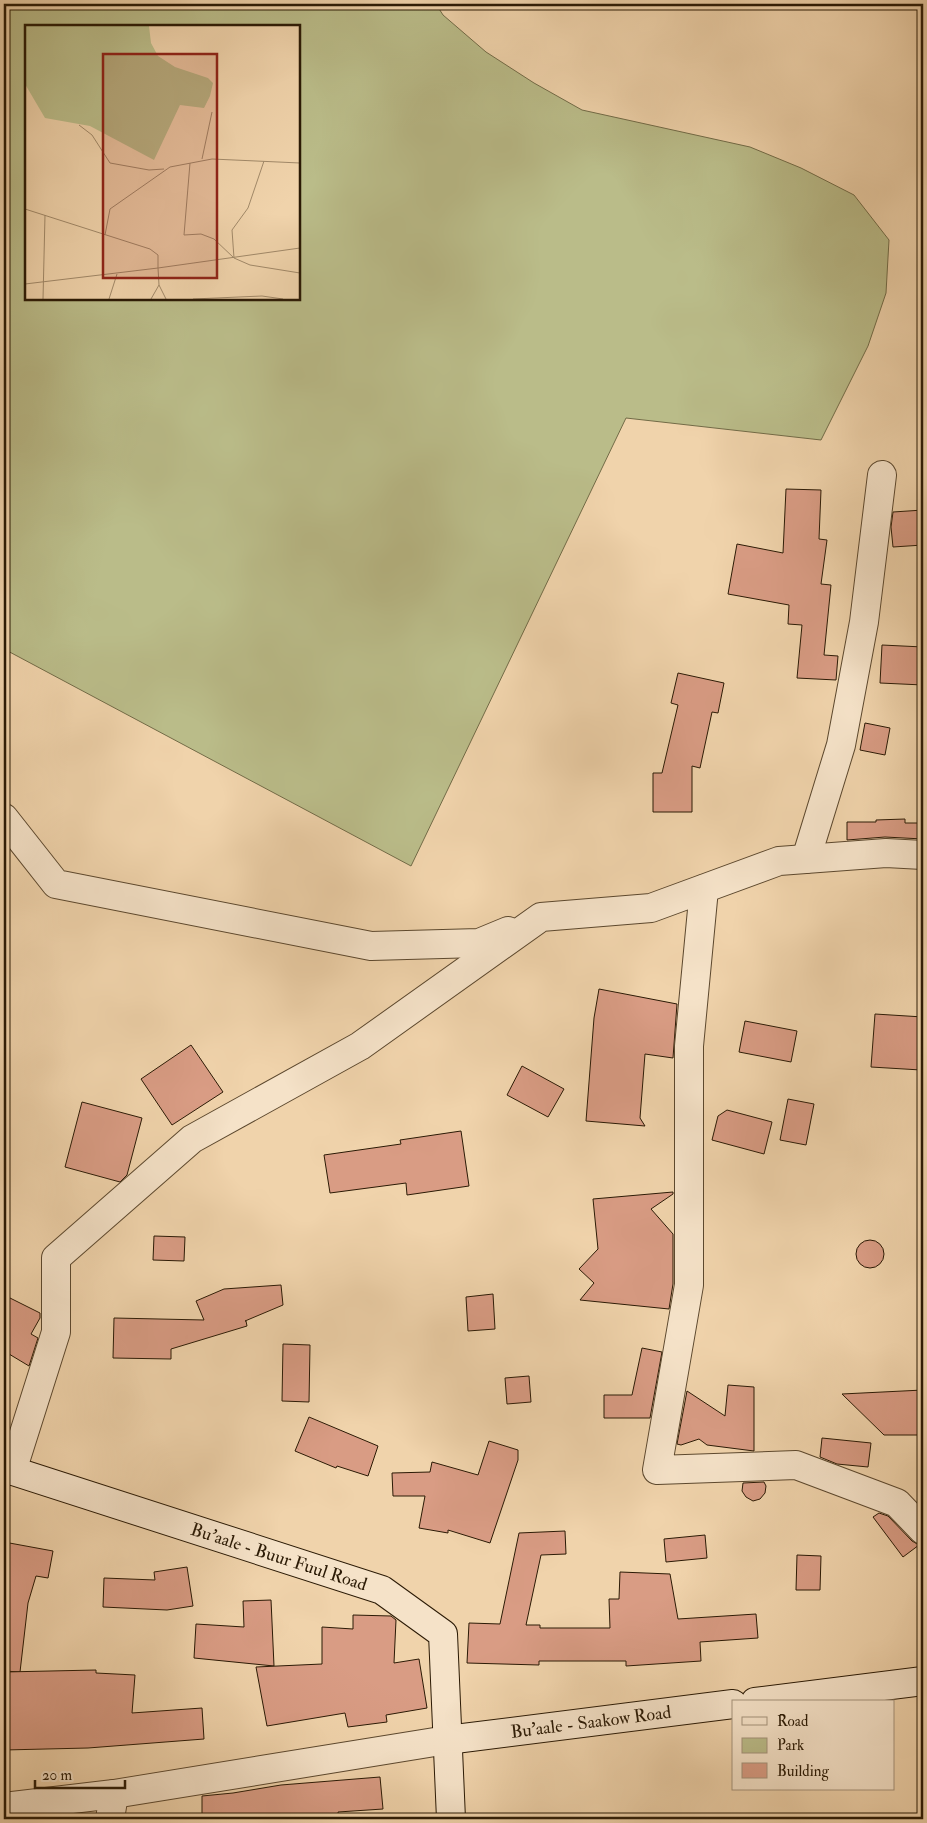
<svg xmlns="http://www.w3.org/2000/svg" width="927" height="1823" viewBox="0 0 927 1823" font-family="'IM FELL Double Pica',serif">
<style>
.green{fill:#babc89;stroke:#726b47;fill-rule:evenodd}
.building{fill:#d99c84;stroke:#2b1a05}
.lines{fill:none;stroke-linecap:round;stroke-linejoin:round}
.street-casing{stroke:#5c482e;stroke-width:30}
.secondary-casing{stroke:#2b1a05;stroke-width:30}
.street{stroke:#f5e2c8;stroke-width:28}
.secondary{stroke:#f5e2c8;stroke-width:28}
.labels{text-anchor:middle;stroke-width:4;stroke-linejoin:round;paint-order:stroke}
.street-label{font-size:18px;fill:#2b1a05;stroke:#f5e2c8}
.inset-road{fill:none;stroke:#a18969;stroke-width:1}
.view{fill:#8f2418;fill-opacity:0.15;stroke:#8f2418;stroke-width:2.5}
.inset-edge{fill:none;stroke:#2b1a05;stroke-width:2.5}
</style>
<rect width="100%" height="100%" fill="#f0d3ab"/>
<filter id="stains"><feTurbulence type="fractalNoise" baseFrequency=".004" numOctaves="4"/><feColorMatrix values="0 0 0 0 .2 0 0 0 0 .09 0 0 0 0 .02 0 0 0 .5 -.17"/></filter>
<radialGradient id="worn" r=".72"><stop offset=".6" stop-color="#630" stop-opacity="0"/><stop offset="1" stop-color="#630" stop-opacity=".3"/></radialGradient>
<path class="green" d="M 4,4 L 436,4 L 443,15 L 486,52 L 534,83 L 582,110 L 750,147 L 801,168 L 854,195 L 889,240 L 886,293 L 868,346 L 821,440 L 626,418 L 411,866 L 4,649 ZM 26,26 L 299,26 L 299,299 L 26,299 Z"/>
<g class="building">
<path d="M 786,489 L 821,490 L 819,539 L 827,540 L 821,584 L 831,585 L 824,655 L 838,656 L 836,680 L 797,678 L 802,625 L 788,624 L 789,605 L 728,594 L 737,544 L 783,553 Z"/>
<path d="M 923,510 L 923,545 L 893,547 L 891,527 L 893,512 Z"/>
<path d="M 882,645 L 923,647 L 923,685 L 880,683 Z"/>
<path d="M 678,673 L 724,683 L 718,713 L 712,712 L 700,768 L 692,766 L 692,812 L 653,812 L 653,773 L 662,773 L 678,705 L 671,703 Z"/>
<path d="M 865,723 L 890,728 L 885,755 L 860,750 Z"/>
<path d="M 905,819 L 905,823 L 923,823 L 923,839 L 885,837 L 847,840 L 847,822 L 876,822 L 876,820 Z"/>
<path d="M 599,989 L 677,1004 L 673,1058 L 645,1054 L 640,1118 L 645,1126 L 586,1121 L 594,1018 Z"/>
<path d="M 875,1014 L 923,1017 L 921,1070 L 871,1067 Z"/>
<path d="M 745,1021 L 797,1031 L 791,1062 L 739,1052 Z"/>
<path d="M 191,1045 L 223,1092 L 172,1125 L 141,1079 Z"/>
<path d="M 522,1066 L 564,1089 L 548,1117 L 507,1095 Z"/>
<path d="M 788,1099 L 814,1104 L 806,1145 L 780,1140 Z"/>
<path d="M 82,1102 L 142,1118 L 127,1175 L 120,1182 L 65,1167 Z"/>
<path d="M 727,1110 L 772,1122 L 764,1154 L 712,1140 L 718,1116 Z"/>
<path d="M 461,1131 L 469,1186 L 407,1195 L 406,1183 L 330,1193 L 324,1155 L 401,1144 L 400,1140 Z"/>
<path d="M 673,1192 L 673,1194 L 651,1209 L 673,1234 L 673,1284 L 669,1309 L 580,1300 L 594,1283 L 579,1269 L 598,1249 L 593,1199 Z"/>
<path d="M 154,1236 L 185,1237 L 184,1261 L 153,1260 Z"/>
<circle cx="870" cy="1254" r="14"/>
<path d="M 281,1285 L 283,1305 L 245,1321 L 246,1321 L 247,1326 L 171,1349 L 171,1359 L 113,1358 L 114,1318 L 204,1320 L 196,1301 L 224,1289 Z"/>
<path d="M 493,1294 L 495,1329 L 468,1331 L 466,1297 Z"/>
<path d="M 4,1295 L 40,1313 L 40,1318 L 31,1334 L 38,1338 L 29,1366 L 4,1351 Z"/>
<path d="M 283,1344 L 310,1345 L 309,1402 L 282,1401 Z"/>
<path d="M 642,1348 L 662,1352 L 650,1418 L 604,1418 L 604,1395 L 632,1395 Z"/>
<path d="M 529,1376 L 531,1402 L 507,1404 L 505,1378 Z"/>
<path d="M 728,1385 L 754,1387 L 754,1451 L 707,1445 L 699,1439 L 681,1445 L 677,1444 L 687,1391 L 725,1416 Z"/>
<path d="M 923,1390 L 923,1435 L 884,1435 L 842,1394 Z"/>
<path d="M 309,1417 L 378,1446 L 368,1476 L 337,1466 L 336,1468 L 295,1451 Z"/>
<path d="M 822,1438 L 871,1443 L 868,1467 L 837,1464 L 820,1457 Z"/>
<path d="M 489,1441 L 518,1450 L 518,1460 L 490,1543 L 448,1530 L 448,1533 L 419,1528 L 425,1496 L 393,1496 L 392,1473 L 430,1472 L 432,1462 L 478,1475 Z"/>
<path d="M 764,1482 L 766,1486 L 765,1493 L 760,1499 L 753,1501 L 746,1497 L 742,1491 L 743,1483 Z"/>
<path d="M 879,1513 L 888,1516 L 912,1541 L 919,1545 L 903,1557 L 873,1517 Z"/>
<path d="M 565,1531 L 566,1554 L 541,1555 L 526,1625 L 540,1625 L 540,1628 L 610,1628 L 609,1599 L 619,1599 L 620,1572 L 670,1574 L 678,1619 L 756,1614 L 758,1638 L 700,1642 L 701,1661 L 626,1666 L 626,1661 L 539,1661 L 539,1665 L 467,1663 L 469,1623 L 500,1624 L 519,1533 Z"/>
<path d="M 705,1535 L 707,1558 L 666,1562 L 664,1539 Z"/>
<path d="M 4,1542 L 53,1551 L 48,1578 L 36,1576 L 28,1603 L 20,1672 L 4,1671 Z"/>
<path d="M 797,1555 L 821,1556 L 820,1590 L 796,1590 Z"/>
<path d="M 187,1567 L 193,1606 L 167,1610 L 103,1607 L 104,1578 L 155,1580 L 154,1572 Z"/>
<path d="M 271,1600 L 274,1666 L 194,1658 L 196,1624 L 244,1627 L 243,1601 Z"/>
<path d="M 353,1615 L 391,1616 L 396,1620 L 394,1663 L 419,1659 L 427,1708 L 386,1715 L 387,1722 L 348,1727 L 345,1713 L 267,1726 L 256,1667 L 322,1664 L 322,1627 L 353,1629 Z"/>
<path d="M 96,1670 L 96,1673 L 135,1675 L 132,1713 L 202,1708 L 204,1739 L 88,1748 L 4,1750 L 4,1672 Z"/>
<path d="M 380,1777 L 383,1809 L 338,1812 L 339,1819 L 202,1819 L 202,1796 L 233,1793 L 281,1785 Z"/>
</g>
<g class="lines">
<g class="street-casing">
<g id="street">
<path d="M 4,818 L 56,884 L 371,946 L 479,943 L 508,931"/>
<path d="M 806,859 L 841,745 L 864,622 L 882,475"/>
<path d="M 704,889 L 689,1046 L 689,1285 L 657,1470 L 796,1465 L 897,1503 L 923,1530"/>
<path d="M 12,1471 L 56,1332 L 56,1258 L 192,1139 L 360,1046 L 541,917 L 651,908 L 779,861 L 886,853 L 923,855"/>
<path d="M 4,1807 L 114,1794 L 447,1740"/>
<path d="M 110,1819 L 114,1794"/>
</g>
</g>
<g class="secondary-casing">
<g id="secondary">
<path id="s1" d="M 4,1468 L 382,1590 L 443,1634 L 451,1819"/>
<path d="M 755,1702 L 923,1681"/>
<path id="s2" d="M 447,1740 L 733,1704"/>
</g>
</g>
<use href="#street" class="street"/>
<use href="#secondary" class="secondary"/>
</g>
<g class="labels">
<g class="street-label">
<text dy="6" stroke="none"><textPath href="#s1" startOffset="289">Bu'aale - Buur Fuul Road</textPath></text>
<text dy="6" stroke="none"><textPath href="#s2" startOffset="145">Bu'aale - Saakow Road</textPath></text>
</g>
</g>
<g transform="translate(25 25)">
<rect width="275" height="275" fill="#f0d3ab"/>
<path d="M 0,1 L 124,1 L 126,18 L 133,31 L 150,42 L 183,53 L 188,58 L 185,71 L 179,83 L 155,80 L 129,135 L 65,101 L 20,93 L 0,59 Z" fill="#babc89"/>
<path class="inset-road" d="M 54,100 L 67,110 L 85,138 L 124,145 L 139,144M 177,134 L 187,87M 165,138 L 159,210 L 176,209 L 189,214 L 209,233 L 225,240 L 275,248M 0,184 L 125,224 L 133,230 L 133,243 L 0,259M 80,210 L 85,184 L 145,142 L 187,134 L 275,138M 209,233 L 207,205 L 223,183 L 239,136M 18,274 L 20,190M 84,274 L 92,249M 126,274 L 134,260M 141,274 L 134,260 L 133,243 L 275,223M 168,274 L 237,271 L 258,274"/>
<path class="view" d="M 78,29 L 192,29 L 192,253 L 78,253 Z"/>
<rect width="275" height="275" class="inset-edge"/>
</g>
<rect width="927" height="1823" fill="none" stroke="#f0d3ab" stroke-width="20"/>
<rect x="5" y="5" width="917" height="1813" fill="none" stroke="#2b1a05" stroke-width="2.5"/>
<rect x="10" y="10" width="907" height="1803" fill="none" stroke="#2b1a05"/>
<rect x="732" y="1700" width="162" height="90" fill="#f5e2c8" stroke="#a4927a"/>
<rect x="742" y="1717" width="25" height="8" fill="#f5e2c8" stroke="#a4927a"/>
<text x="777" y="1726" font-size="15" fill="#2b1a05">Road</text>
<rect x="742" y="1738" width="25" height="15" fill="#babc89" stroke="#a4927a"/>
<text x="777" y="1750" font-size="15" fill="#2b1a05">Park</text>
<rect x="742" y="1763" width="25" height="15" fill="#d99c84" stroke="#a4927a"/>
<text x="777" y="1776" font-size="15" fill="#2b1a05">Building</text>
<path d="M35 1780v8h90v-8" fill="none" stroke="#2b1a05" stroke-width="2.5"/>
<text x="42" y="1780" font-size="15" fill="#2b1a05" stroke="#f5e2c8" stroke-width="4" paint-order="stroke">20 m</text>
<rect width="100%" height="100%" filter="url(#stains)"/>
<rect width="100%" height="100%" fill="url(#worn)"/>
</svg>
